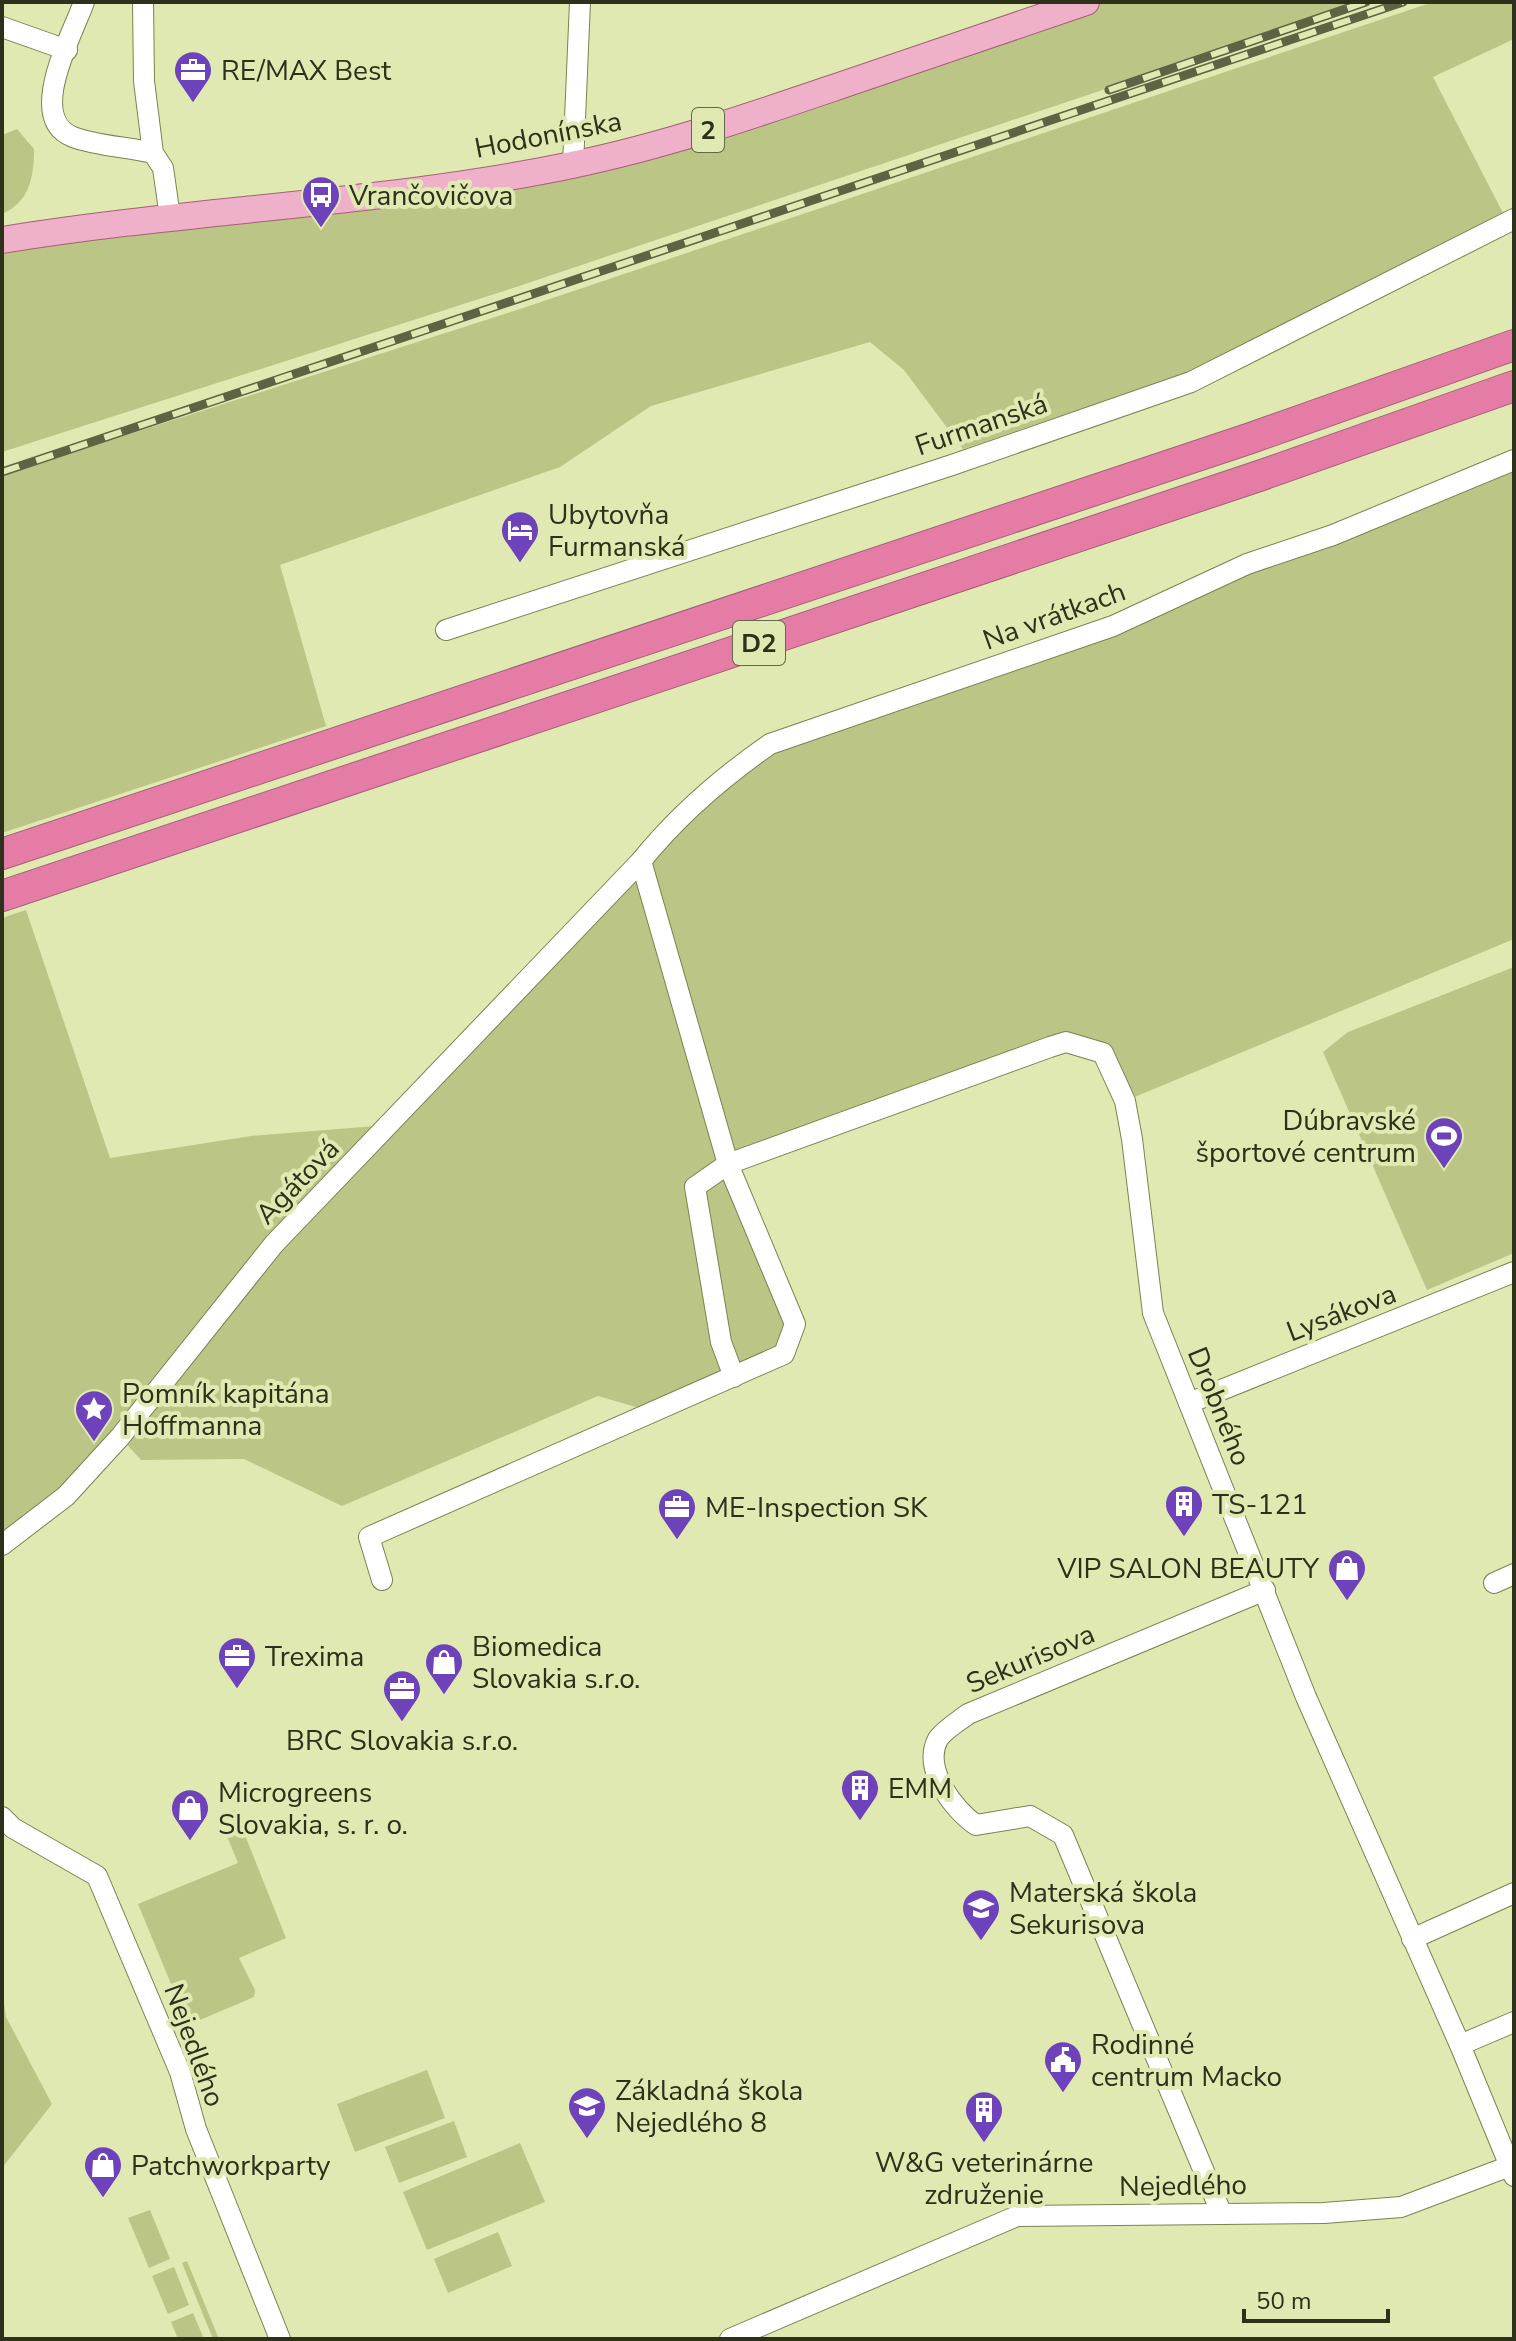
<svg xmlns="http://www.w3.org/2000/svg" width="1516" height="2341" viewBox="0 0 1516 2341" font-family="'Nunito Sans',sans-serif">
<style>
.green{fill:#bbc586}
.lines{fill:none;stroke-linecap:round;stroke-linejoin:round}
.minor-casing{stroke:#7b824e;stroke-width:22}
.major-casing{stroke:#a46175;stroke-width:28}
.highway-casing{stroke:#a46175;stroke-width:32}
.minor{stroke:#fff;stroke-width:20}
.major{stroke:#efb0ca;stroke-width:26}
.highway{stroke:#e47ca6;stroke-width:30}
.rail-casing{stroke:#5e6343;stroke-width:9}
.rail{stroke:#e0e9b1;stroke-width:6;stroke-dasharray:18;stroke-linecap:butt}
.labels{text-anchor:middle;stroke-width:8;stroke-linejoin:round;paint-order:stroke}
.shield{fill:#e0e9b1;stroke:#636847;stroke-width:2}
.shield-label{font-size:26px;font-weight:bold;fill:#2d301a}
.poi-label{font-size:28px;fill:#2d301a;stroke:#e0e9b1;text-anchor:start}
.street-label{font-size:28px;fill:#2d301a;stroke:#e0e9b1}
</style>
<rect width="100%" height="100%" fill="#e0e9b1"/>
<g class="green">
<path d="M 1086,2 L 1364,2 L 507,290 L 2,452 L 2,240 L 530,173 Z"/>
<path d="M 1433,2 L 1514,2 L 1514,39 L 1433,77 L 1504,215 L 1188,373 L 963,449 L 904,370 L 870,342 L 651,406 L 560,467 L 280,565 L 326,726 L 2,833 L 2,475 L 520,309 Z"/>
<path d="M 17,129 L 34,149 C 34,176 30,202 2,214 L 2,135 Z"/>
<path d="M 1514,460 L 1514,939 L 1125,1101 L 1103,1053 L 1066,1042 L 729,1164 L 795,1324 L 784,1354 L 653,1412 L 598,1396 L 342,1506 L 244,1459 L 141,1460 L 120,1437 L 2,1545 L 2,918 L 26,910 L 110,1158 L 251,1136 L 388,1125 L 641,861 L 770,744 L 1113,626 Z"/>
<path d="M 1514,967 L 1514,1253 L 1427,1290 L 1323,1052 L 1348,1032 Z"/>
<path d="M 235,1810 L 286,1938 L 239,1958 L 255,1990 L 254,1997 L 188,2025 L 138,1904 L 238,1863 L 219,1817 Z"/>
<path d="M 2,1989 L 6,2017 L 52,2104 L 2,2168 Z"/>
<path d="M 427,2070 L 445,2118 L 355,2152 L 337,2104 Z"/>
<path d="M 454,2121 L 467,2157 L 399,2183 L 385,2147 Z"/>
<path d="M 520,2143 L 545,2202 L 427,2250 L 403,2192 Z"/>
<path d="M 150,2210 L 170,2259 L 149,2268 L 128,2218 Z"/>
<path d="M 498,2232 L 512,2266 L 448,2293 L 434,2259 Z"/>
<path d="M 187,2261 L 219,2339 L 213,2339 L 182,2263 Z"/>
<path d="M 174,2267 L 189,2305 L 168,2314 L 152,2276 Z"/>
<path d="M 193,2313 L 204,2339 L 178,2339 L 171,2322 Z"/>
</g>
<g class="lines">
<g class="minor-casing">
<g id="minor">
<path d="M 84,2 C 73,34 25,118 73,137 C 97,146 128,147 153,153"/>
<path d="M 143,2 L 144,81 L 153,153 L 163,168 L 170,217"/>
<path d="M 2,27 L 67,50"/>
<path d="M 573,165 L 580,2"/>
<path d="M 446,630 L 952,465 L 1191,382 L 1514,219"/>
<path d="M 734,1377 L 721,1342 L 695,1187 L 728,1164 L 1050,1047 L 1066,1042 L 1103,1053 L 1125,1101 L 1132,1139 L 1153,1313 L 1306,1697 L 1460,2045 L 1514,2176"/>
<path d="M 1189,1403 L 1514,1272"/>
<path d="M 2,1545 L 66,1496 L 120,1437 L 274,1244 L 641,861 C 679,814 721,778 770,744 L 1113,626 L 1247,564 L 1333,535 L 1514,460"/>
<path d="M 382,1580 L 369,1537 L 784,1354 L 795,1324 L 728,1164 L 641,861"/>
<path d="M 1494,1583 L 1514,1574"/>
<path d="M 2,1817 L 13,1828 L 97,1876 L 180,2072 L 196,2129 L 280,2339"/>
<path d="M 1412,1939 L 1514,1893"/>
<path d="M 1460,2045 L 1514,2022"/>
<path d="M 1221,2212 L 1063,1835 L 1030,1816 L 976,1825 C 954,1810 922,1769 938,1739 C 944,1730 959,1721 968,1714 L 1265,1590"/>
<path d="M 730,2339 L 1017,2216 L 1324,2213 L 1401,2207 L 1510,2166"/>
</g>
</g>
<g class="major-casing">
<path id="major" d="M 2,240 C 191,209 384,204 572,165 C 664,146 751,116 839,86 C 921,58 1004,30 1086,2"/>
</g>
<g class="highway-casing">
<g id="highway">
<path d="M 2,854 L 1248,439 L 1514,345"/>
<path d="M 2,896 L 1259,476 L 1514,386"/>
</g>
</g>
<use href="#minor" class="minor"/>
<use href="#major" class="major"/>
<use href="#highway" class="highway"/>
<g class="rail-casing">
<g id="rail">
<path d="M 1109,90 L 1366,2"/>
<path d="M 2,472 L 1403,2"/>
</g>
</g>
<use href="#rail" class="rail"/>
</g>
<defs>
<g id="office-pin" transform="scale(2)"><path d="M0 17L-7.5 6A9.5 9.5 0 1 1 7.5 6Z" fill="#6d42bb" stroke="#e0e9b1"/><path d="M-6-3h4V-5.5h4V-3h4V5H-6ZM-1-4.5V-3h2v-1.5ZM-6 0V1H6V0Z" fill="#fff"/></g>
<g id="bus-pin" transform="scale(2)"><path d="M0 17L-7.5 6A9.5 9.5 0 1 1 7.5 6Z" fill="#6d42bb" stroke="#e0e9b1"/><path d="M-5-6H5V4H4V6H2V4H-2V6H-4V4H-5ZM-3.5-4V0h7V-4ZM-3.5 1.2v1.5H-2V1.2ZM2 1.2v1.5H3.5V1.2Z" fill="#fff"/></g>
<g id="hotel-pin" transform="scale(2)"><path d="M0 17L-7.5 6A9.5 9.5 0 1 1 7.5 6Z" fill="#6d42bb" stroke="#e0e9b1"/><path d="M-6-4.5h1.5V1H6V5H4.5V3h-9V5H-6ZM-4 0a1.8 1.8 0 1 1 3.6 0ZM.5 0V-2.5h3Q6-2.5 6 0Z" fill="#fff"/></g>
<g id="stadium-pin" transform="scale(2)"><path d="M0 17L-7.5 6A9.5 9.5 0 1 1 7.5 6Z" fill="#6d42bb" stroke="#e0e9b1"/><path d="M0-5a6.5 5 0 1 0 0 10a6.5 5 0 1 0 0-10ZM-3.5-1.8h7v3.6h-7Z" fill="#fff"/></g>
<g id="sight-pin" transform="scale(2)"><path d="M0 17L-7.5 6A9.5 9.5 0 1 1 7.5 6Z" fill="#6d42bb" stroke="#e0e9b1"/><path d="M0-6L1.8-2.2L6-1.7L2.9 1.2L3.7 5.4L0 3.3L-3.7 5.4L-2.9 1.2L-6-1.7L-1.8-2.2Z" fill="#fff"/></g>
<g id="building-pin" transform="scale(2)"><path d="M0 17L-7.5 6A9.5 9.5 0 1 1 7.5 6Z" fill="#6d42bb" stroke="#e0e9b1"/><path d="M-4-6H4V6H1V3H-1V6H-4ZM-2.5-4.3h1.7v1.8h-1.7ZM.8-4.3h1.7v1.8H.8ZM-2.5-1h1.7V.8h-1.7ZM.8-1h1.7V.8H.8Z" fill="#fff"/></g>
<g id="shop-pin" transform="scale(2)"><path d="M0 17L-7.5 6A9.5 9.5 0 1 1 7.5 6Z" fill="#6d42bb" stroke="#e0e9b1"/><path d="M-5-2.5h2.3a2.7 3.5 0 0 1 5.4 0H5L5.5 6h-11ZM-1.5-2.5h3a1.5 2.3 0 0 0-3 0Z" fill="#fff"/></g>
<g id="school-pin" transform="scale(2)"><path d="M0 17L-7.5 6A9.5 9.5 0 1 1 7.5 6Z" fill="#6d42bb" stroke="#e0e9b1"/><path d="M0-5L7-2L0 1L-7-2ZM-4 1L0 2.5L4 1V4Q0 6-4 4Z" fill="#fff"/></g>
<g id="civic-pin" transform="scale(2)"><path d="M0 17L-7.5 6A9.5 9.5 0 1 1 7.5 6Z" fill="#6d42bb" stroke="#e0e9b1"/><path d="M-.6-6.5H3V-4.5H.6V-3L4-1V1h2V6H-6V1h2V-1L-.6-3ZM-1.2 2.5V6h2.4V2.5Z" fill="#fff"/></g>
</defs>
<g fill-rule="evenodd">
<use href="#office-pin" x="193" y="70"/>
<use href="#bus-pin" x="321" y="195"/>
<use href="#hotel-pin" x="520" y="530"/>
<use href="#stadium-pin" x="1444" y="1136"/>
<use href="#sight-pin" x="94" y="1409"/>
<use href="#building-pin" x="1184" y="1504"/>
<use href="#office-pin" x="677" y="1507"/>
<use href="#shop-pin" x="1347" y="1568"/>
<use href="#office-pin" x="237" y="1656"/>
<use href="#shop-pin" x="444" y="1662"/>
<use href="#office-pin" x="402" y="1689"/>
<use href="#building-pin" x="860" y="1788"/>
<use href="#shop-pin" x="190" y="1808"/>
<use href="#school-pin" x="981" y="1908"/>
<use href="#civic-pin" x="1063" y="2060"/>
<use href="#school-pin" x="587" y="2106"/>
<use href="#building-pin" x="984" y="2110"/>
<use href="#shop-pin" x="103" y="2165"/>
</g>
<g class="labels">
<g class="shield">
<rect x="692" y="108" width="32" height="44" rx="6"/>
<rect x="733" y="621" width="52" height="44" rx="6"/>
</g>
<g class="shield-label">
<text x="708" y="139">2</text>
<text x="759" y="652">D2</text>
</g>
<g class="poi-label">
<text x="221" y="80">RE/MAX Best</text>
<text x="349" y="205">Vrančovičova</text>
<text x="548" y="524">Ubytovňa<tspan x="548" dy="32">Furmanská</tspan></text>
<text x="1416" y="1130" text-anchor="end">Dúbravské<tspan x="1416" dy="32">športové centrum</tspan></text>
<text x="122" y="1403">Pomník kapitána<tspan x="122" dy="32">Hoffmanna</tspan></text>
<text x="1212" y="1514">TS-121</text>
<text x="705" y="1517">ME-Inspection SK</text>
<text x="1319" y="1578" text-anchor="end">VIP SALON BEAUTY</text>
<text x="472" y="1656">Biomedica<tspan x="472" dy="32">Slovakia s.r.o.</tspan></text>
<text x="265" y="1666">Trexima</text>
<text x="402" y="1750" text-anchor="middle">BRC Slovakia s.r.o.</text>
<text x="888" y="1798">EMM</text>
<text x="218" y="1802">Microgreens<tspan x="218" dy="32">Slovakia, s. r. o.</tspan></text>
<text x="1009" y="1902">Materská škola<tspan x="1009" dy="32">Sekurisova</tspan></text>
<text x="1091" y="2054">Rodinné<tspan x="1091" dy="32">centrum Macko</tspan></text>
<text x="615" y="2100">Základná škola<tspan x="615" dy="32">Nejedlého 8</tspan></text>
<text x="984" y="2172" text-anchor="middle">W&amp;G veterinárne<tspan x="984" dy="32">združenie</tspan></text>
<text x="131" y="2175">Patchworkparty</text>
</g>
<g class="street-label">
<text transform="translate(548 134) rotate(-11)" y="10">Hodonínska</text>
<text transform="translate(981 424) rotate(-19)" y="10">Furmanská</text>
<text transform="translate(1054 615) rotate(-20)" y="10">Na vrátkach</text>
<text transform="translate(297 1181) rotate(-46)" y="10">Agátová</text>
<text transform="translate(1341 1312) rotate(-21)" y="10">Lysákova</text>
<text transform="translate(1220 1406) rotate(68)" y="10">Drobného</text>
<text transform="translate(1030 1658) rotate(-23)" y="10">Sekurisova</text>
<text transform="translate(195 2045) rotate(70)" y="10">Nejedlého</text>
<text transform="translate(1183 2185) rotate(-1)" y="10">Nejedlého</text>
</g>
</g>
<rect width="1516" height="2341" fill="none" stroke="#2d301a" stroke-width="8"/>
<path d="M1244 2309v12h144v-12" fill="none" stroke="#2d301a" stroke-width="4"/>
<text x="1256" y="2309" font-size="24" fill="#2d301a" stroke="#e0e9b1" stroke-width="6" paint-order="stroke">50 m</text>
</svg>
